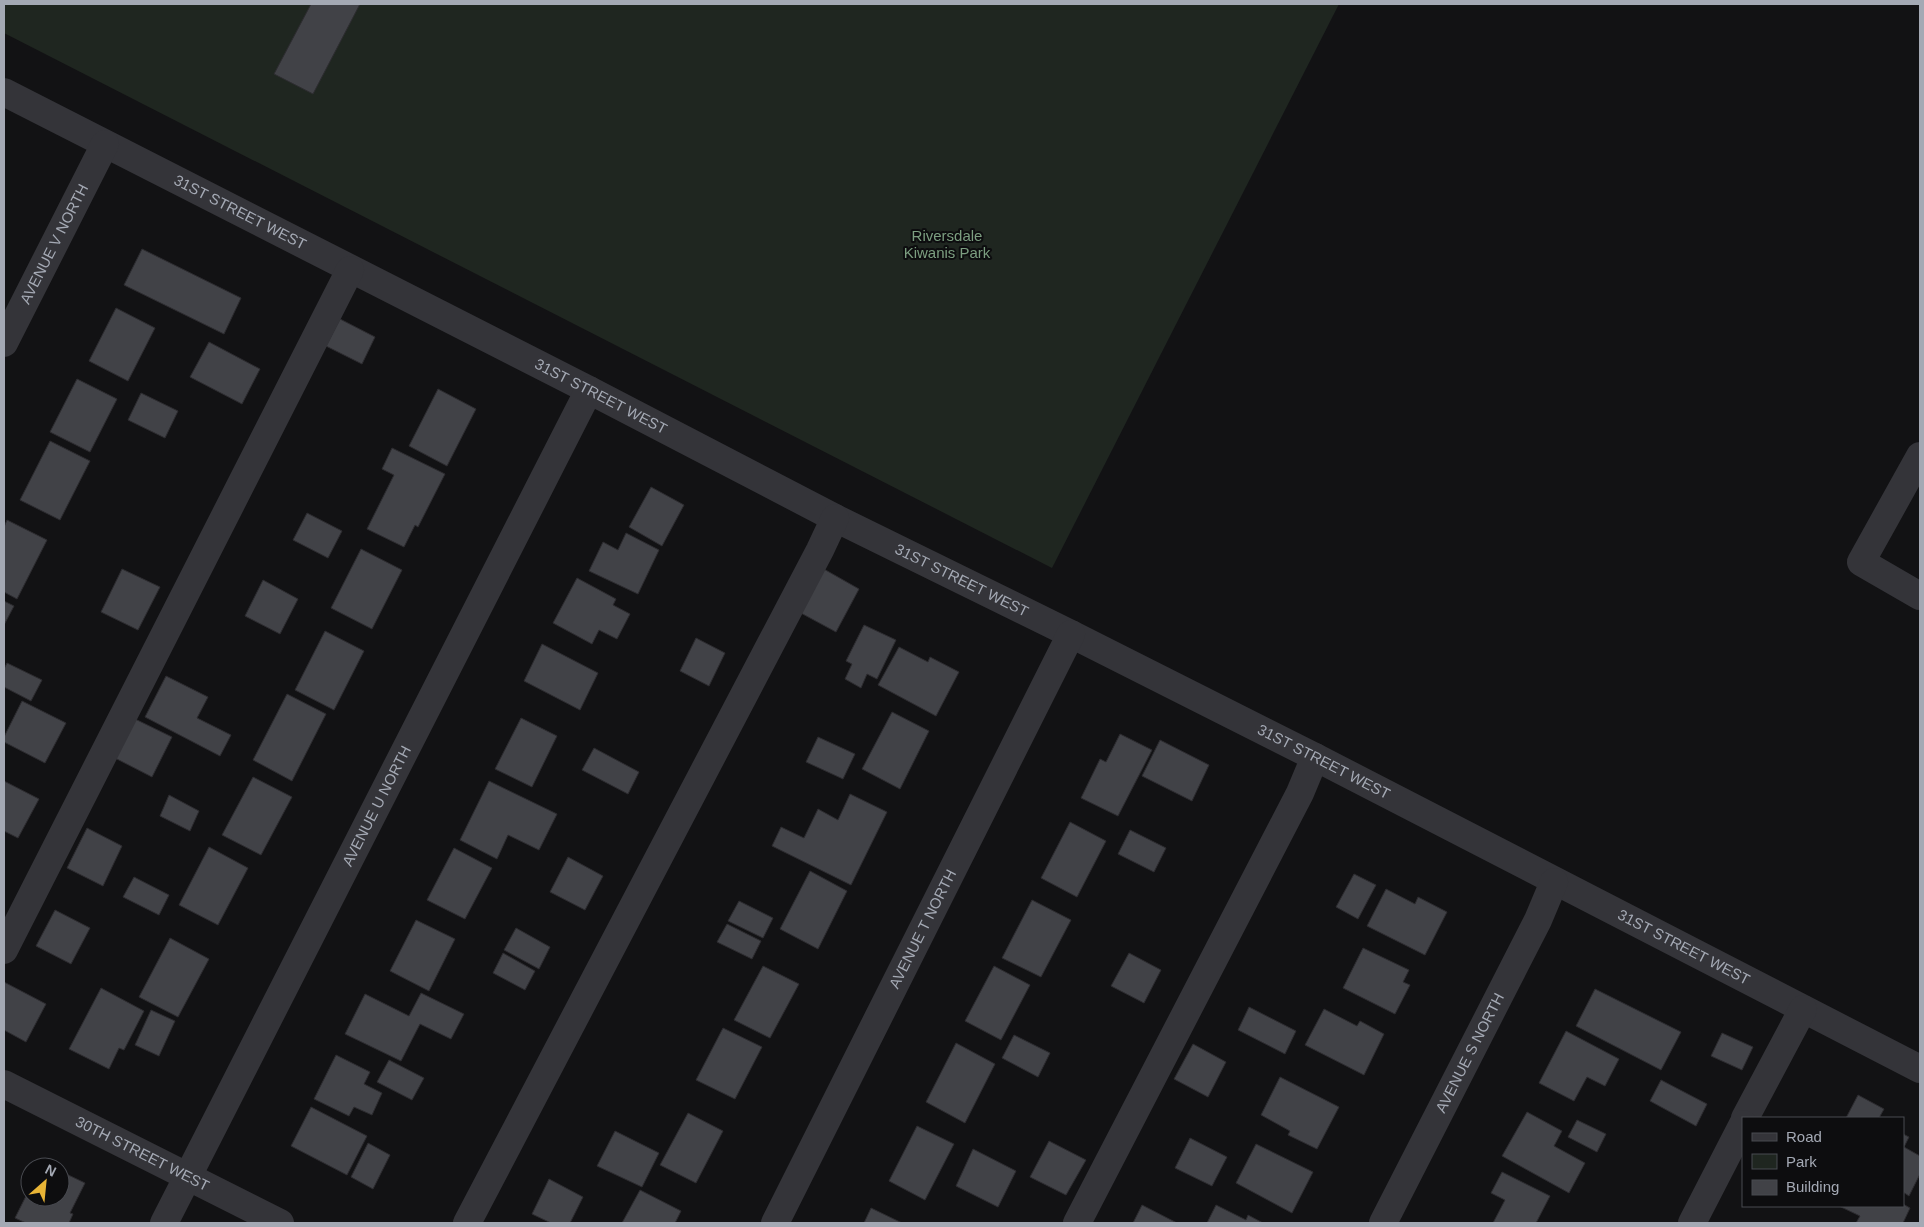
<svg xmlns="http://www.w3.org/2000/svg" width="1924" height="1227" viewBox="0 0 1924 1227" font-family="Helvetica,sans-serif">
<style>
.green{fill:#1f2620}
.building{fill:#414247;stroke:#2d2c30}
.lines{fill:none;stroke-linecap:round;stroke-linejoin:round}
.minor{stroke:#343439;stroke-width:28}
.labels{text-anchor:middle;stroke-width:4;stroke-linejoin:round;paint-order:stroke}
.street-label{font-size:15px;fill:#a4a9b4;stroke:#0d0d0f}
.park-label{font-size:15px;fill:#7c9e80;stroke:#0d0d0f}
</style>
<rect width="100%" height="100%" fill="#121214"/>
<path class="green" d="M 4,4 L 1339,4 L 1052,568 L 4,33 Z"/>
<g class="building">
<path d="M 311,4 L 360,4 L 313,94 L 274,74 Z"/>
<path d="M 142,249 L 241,298 L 224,334 L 124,285 Z"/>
<path d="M 116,308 L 155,328 L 128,381 L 89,361 Z"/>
<path d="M 340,319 L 375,337 L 362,364 L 326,346 Z"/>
<path d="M 209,342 L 260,369 L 242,404 L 190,377 Z"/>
<path d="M 77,379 L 117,399 L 90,452 L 50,432 Z"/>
<path d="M 438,389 L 476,409 L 447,466 L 409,446 Z"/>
<path d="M 141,393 L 178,411 L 165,438 L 128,420 Z"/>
<path d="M 50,441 L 90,461 L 60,520 L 20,500 Z"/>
<path d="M 392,448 L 445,474 L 418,527 L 415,525 L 404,547 L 367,529 L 394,475 L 382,469 Z"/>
<path d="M 651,487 L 684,505 L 662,546 L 629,527 Z"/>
<path d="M 307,513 L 342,531 L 328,558 L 293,540 Z"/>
<path d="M 7,520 L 47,540 L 17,599 L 4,592 L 4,527 Z"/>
<path d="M 626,533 L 659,550 L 638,594 L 589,571 L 603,542 L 618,550 Z"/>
<path d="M 361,549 L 402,570 L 372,629 L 331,608 Z"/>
<path d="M 822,568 L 859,589 L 836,632 L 799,612 Z"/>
<path d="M 122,569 L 160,587 L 138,630 L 101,612 Z"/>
<path d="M 577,578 L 616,599 L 613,605 L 630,614 L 617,639 L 599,630 L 592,644 L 553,623 Z"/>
<path d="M 263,580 L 298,599 L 280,634 L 245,616 Z"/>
<path d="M 4,601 L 14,606 L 4,625 Z"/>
<path d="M 864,625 L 896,640 L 877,679 L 867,674 L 861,688 L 845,679 L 852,664 L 846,661 Z"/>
<path d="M 325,631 L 364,651 L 334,710 L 295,690 Z"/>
<path d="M 696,638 L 725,653 L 709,686 L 680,671 Z"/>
<path d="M 542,644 L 598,673 L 580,710 L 524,681 Z"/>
<path d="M 899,647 L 928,662 L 930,657 L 959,672 L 936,716 L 878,685 Z"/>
<path d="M 7,663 L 42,680 L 31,701 L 4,687 L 4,669 Z"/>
<path d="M 166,676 L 208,697 L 197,718 L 231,735 L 220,756 L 145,717 Z"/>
<path d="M 287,694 L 326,714 L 292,781 L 253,760 Z"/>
<path d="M 22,701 L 66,723 L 45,763 L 4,742 L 4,737 Z"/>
<path d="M 892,712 L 929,731 L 900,789 L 862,769 Z"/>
<path d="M 133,718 L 172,737 L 152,777 L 113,757 Z"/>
<path d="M 521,718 L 557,736 L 532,787 L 495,769 Z"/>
<path d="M 1120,734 L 1152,750 L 1118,816 L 1081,798 L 1100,759 L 1106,762 Z"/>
<path d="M 818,737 L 855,754 L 843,779 L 806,762 Z"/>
<path d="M 1160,740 L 1209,765 L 1192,801 L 1142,776 Z"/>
<path d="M 594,748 L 639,772 L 628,794 L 582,770 Z"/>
<path d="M 253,777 L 292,797 L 261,855 L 222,835 Z"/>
<path d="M 4,781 L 39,799 L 18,838 L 4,831 Z"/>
<path d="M 489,781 L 557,814 L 539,850 L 508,835 L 497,859 L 460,840 Z"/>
<path d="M 850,794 L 887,812 L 851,885 L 772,846 L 781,827 L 804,838 L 818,809 L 838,820 Z"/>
<path d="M 169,795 L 199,811 L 190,831 L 160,816 Z"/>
<path d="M 1070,822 L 1106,841 L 1077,897 L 1041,878 Z"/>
<path d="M 87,828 L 122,846 L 103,886 L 67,868 Z"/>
<path d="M 1130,830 L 1166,848 L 1154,872 L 1118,854 Z"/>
<path d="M 209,847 L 248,868 L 218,925 L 179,905 Z"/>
<path d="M 454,848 L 492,868 L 465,919 L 427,900 Z"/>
<path d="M 568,857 L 603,876 L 585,910 L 550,892 Z"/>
<path d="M 810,871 L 847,891 L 818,949 L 780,929 Z"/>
<path d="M 1354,874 L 1376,885 L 1358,919 L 1336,907 Z"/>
<path d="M 134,877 L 169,895 L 159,915 L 123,897 Z"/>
<path d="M 1386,889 L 1415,904 L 1418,897 L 1447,912 L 1425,955 L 1367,926 Z"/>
<path d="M 1032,900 L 1071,920 L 1041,977 L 1002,958 Z"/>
<path d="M 739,901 L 773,918 L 763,938 L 728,921 Z"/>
<path d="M 55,910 L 90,928 L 71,964 L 36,946 Z"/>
<path d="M 416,920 L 455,939 L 429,991 L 390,971 Z"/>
<path d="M 727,924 L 761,941 L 752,959 L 717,942 Z"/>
<path d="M 516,928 L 550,947 L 539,969 L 504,950 Z"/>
<path d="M 170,938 L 209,959 L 178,1017 L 139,997 Z"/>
<path d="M 1363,948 L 1409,970 L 1403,982 L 1410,985 L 1395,1014 L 1343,988 Z"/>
<path d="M 503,953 L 535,971 L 525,990 L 493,973 Z"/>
<path d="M 1129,953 L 1161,970 L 1144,1003 L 1111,986 Z"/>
<path d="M 763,966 L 799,984 L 770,1038 L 734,1020 Z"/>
<path d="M 994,966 L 1030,985 L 1001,1040 L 965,1021 Z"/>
<path d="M 4,982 L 46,1004 L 26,1042 L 4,1030 Z"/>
<path d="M 101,988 L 144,1011 L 124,1050 L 119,1048 L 109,1069 L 69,1049 Z"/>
<path d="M 1595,989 L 1681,1032 L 1661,1070 L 1576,1026 Z"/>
<path d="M 421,993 L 464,1014 L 451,1039 L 420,1024 L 401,1061 L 345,1034 L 365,994 L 409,1016 Z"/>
<path d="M 1249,1007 L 1296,1031 L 1285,1054 L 1238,1030 Z"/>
<path d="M 1324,1009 L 1357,1026 L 1360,1021 L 1384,1034 L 1364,1075 L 1305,1045 Z"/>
<path d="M 151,1010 L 175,1021 L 159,1056 L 135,1045 Z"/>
<path d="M 723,1028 L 762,1047 L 735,1099 L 696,1080 Z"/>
<path d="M 1566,1031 L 1619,1059 L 1605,1086 L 1587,1077 L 1574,1101 L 1539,1083 Z"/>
<path d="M 1722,1033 L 1753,1047 L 1742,1070 L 1711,1056 Z"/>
<path d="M 1014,1035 L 1050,1053 L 1038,1077 L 1002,1058 Z"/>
<path d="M 956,1043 L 995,1064 L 965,1123 L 926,1102 Z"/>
<path d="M 1193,1044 L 1226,1062 L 1208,1097 L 1174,1079 Z"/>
<path d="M 336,1055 L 370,1072 L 364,1084 L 382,1093 L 372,1115 L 354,1107 L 349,1116 L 314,1099 Z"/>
<path d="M 389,1060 L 424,1078 L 412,1100 L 377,1082 Z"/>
<path d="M 1280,1077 L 1339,1107 L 1317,1149 L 1288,1135 L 1290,1131 L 1261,1115 Z"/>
<path d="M 1661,1080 L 1707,1104 L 1696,1126 L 1650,1101 Z"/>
<path d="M 1858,1095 L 1884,1109 L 1879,1118 L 1846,1118 Z"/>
<path d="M 311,1107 L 367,1136 L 347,1175 L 291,1146 Z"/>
<path d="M 1527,1112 L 1562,1131 L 1554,1146 L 1585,1163 L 1569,1193 L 1502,1156 Z"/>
<path d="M 688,1113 L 723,1131 L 696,1183 L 660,1165 Z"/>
<path d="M 1577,1120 L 1606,1134 L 1597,1152 L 1568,1137 Z"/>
<path d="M 917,1126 L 954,1144 L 925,1200 L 889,1181 Z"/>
<path d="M 615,1131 L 659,1153 L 642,1187 L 597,1166 Z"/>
<path d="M 1903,1134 L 1909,1137 L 1904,1147 L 1920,1156 L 1920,1174 L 1909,1196 L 1903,1192 Z"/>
<path d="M 1190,1138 L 1227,1157 L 1212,1186 L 1175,1168 Z"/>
<path d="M 1049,1141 L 1086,1160 L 1066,1195 L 1030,1177 Z"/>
<path d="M 368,1143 L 390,1155 L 373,1189 L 351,1177 Z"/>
<path d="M 1256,1144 L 1313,1172 L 1292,1213 L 1236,1183 Z"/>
<path d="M 973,1149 L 1016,1171 L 998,1207 L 956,1186 Z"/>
<path d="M 60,1171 L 85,1183 L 70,1213 L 73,1214 L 69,1223 L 26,1223 L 15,1218 L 30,1188 L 30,1197 L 60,1197 Z"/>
<path d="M 1502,1172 L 1550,1196 L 1536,1223 L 1493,1223 L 1505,1200 L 1491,1193 Z"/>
<path d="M 549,1179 L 583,1197 L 570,1223 L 551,1223 L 532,1214 Z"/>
<path d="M 640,1190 L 681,1211 L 675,1223 L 622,1223 Z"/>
<path d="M 1903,1204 L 1910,1208 L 1903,1223 L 1856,1223 L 1860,1216 L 1839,1206 L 1903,1206 Z"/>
<path d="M 1142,1205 L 1177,1223 L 1133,1223 Z"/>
<path d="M 1216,1205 L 1246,1220 L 1248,1215 L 1263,1223 L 1207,1223 Z"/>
<path d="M 871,1208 L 902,1223 L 864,1223 Z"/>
</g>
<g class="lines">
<g class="minor">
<path id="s1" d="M 4,92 L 589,390 L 835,518 L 1071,634 L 1315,757 L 1920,1069"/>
<path id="s2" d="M 4,343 L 105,144"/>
<path d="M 1920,456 L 1861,562 L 1920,596"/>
<path d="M 4,950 L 350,270"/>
<path id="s3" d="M 4,1084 L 280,1223"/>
<path d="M 1745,1118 L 1803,1009"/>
<path id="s4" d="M 164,1223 L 589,390"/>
<path d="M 467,1223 L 820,550 L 835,518"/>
<path id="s5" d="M 775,1223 L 1071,634"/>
<path d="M 1077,1223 L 1300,793 L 1315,757"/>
<path id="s6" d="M 1383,1223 L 1538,920 L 1554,882"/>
<path d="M 1692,1223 L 1743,1124"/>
</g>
</g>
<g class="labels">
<g class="street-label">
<text dy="5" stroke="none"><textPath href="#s1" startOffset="265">31ST STREET WEST</textPath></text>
<text dy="5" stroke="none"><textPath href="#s2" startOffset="111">AVENUE V NORTH</textPath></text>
<text dy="5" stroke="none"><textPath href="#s1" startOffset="670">31ST STREET WEST</textPath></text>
<text dy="5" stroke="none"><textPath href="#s1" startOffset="1075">31ST STREET WEST</textPath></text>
<text dy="5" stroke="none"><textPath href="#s1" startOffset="1480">31ST STREET WEST</textPath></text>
<text dy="5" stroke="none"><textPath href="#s4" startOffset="468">AVENUE U NORTH</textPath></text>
<text dy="5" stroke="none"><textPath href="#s5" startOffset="329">AVENUE T NORTH</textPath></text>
<text dy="5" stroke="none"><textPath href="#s1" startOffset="1885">31ST STREET WEST</textPath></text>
<text dy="5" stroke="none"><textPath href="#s6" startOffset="191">AVENUE S NORTH</textPath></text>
<text dy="5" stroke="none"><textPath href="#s3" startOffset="155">30TH STREET WEST</textPath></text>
</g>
<g class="park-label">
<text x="947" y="241">Riversdale<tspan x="947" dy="17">Kiwanis Park</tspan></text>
</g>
</g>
<rect width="1924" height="1227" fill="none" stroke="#a4a9b4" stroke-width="10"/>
<rect x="1742" y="1117" width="162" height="90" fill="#0d0d0f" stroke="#494b51"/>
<rect x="1752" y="1133" width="25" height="8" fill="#343439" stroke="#494b51"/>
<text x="1786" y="1142" font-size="15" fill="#a4a9b4">Road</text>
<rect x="1752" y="1154" width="25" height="15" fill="#1f2620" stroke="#494b51"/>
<text x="1786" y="1167" font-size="15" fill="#a4a9b4">Park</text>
<rect x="1752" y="1180" width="25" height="15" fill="#414247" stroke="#494b51"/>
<text x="1786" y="1192" font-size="15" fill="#a4a9b4">Building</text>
<g transform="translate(45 1182) rotate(27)"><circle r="24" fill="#0d0d0f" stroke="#494b51"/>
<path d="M0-4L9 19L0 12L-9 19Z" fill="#e8b436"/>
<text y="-8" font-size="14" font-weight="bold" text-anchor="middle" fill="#a4a9b4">N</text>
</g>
</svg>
